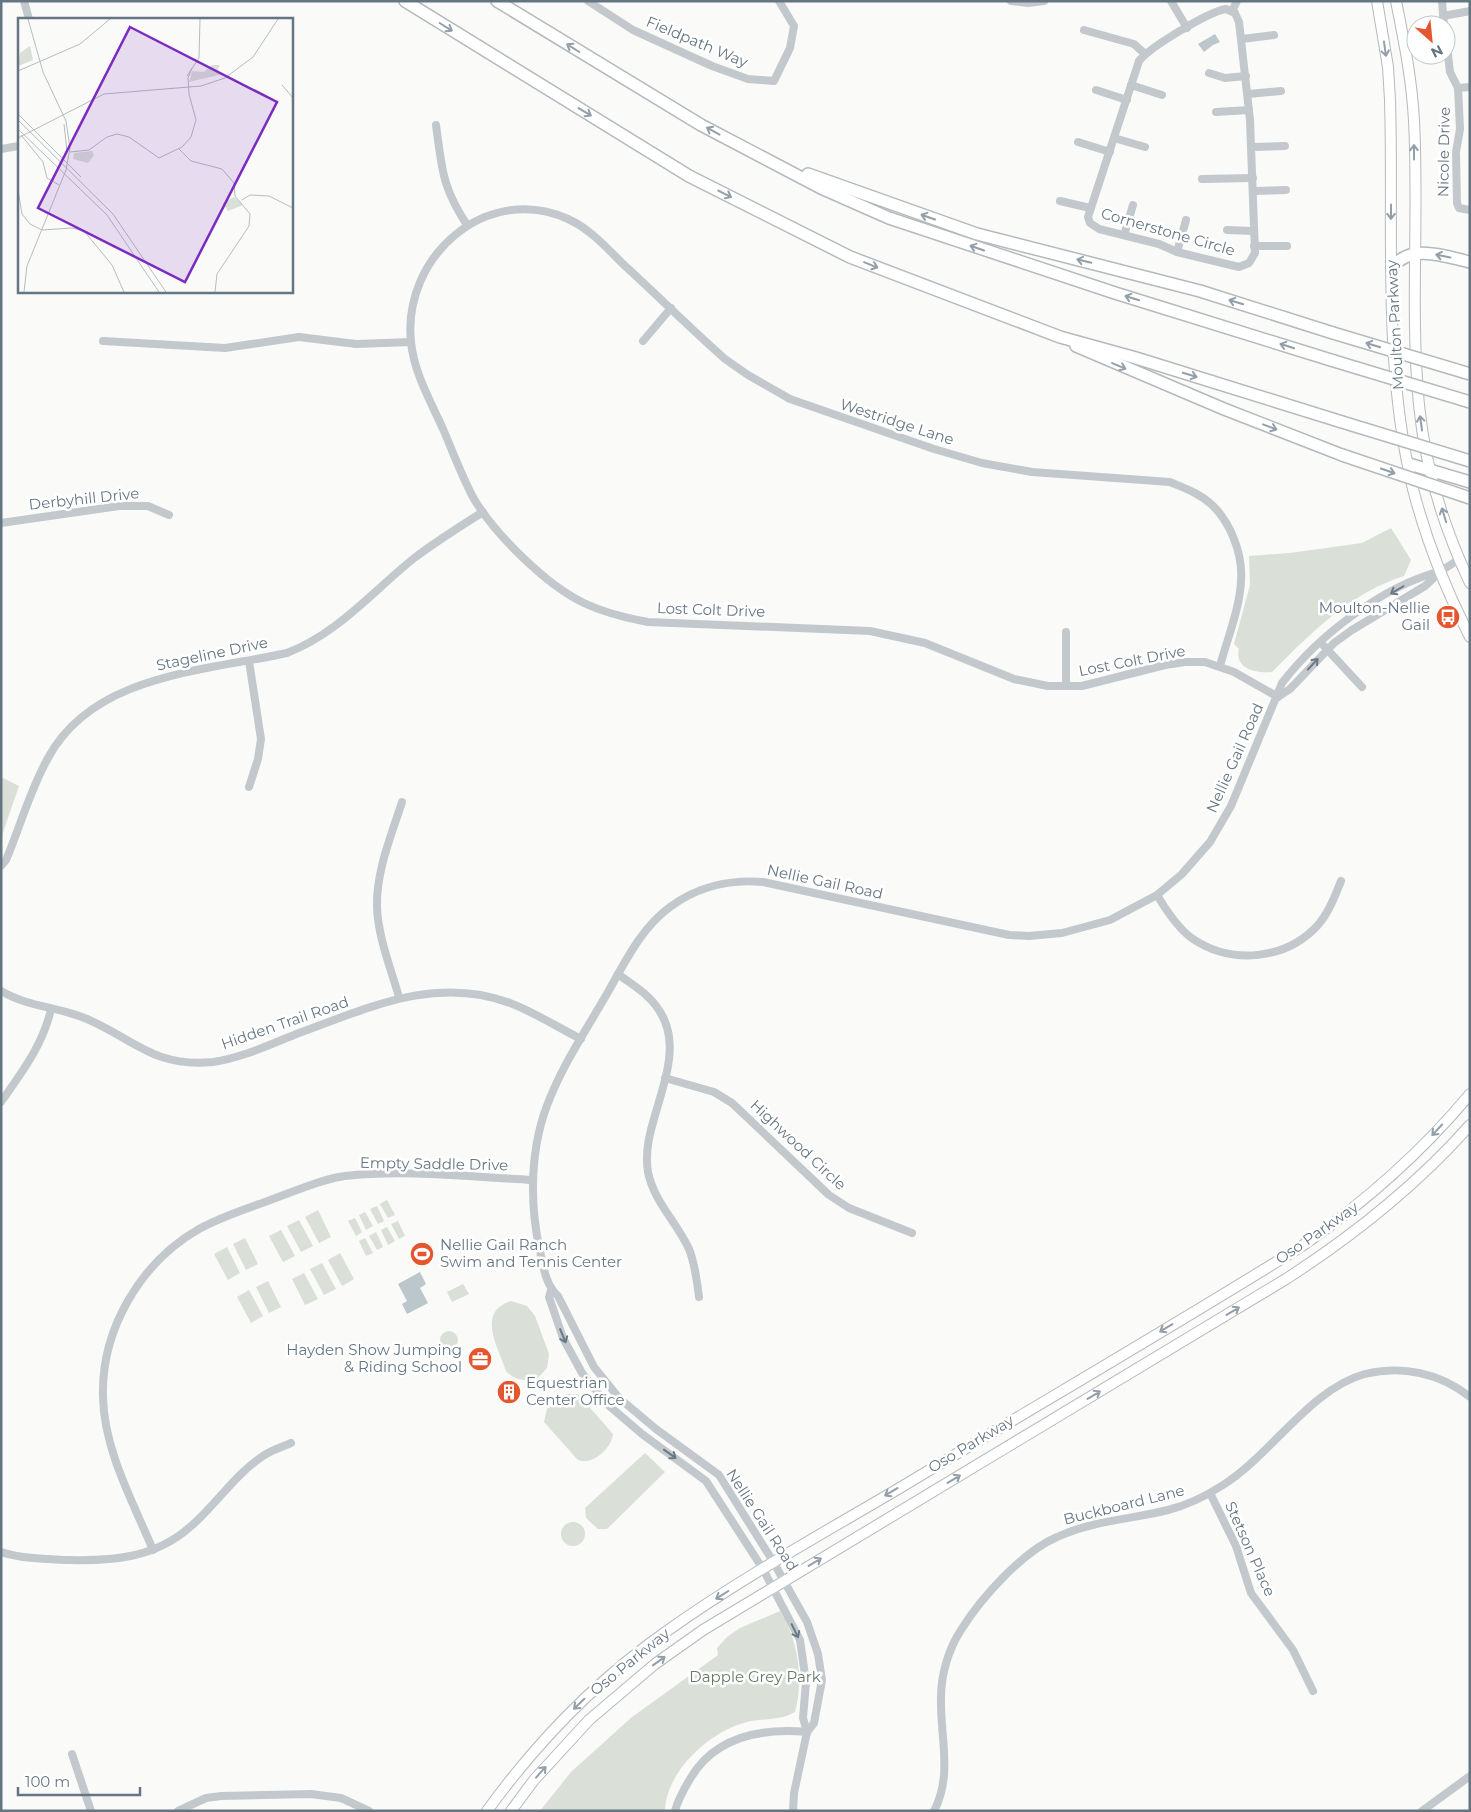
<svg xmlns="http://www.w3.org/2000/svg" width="1471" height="1812" viewBox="0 0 1471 1812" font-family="Montserrat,sans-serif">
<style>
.green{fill:#dadfd7}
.water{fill:#bbc7cb}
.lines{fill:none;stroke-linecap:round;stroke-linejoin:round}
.major-casing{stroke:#b5babe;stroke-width:12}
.highway-casing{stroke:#b4b9bd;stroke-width:14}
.minor{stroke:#c3c8cc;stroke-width:8}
.major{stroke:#fff;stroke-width:10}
.highway{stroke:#fff;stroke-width:11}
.highway-bridge-casing{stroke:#b4b9bd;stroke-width:14;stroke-linecap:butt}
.highway-bridge{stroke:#fff;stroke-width:11}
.oneway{stroke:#939fa8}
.oneway2{stroke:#6a7a87}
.labels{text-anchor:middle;stroke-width:5;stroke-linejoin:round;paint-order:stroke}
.street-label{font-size:15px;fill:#657683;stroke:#fff}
.poi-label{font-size:15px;fill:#657683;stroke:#fff;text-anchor:end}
.park-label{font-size:15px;fill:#687a64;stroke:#fff}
.inset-road{fill:none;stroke:#b5bdc2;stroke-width:1}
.view{fill:#7b2cbf;fill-opacity:0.15;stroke:#7b2cbf;stroke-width:2.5}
.inset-edge{fill:none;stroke:#657683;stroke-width:2.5}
</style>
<rect width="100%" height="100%" fill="#fafaf8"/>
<g class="green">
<path d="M 1391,528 L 1411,560 L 1404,576 C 1350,593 1311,633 1272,672 C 1256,674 1234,668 1239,649 L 1234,644 L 1250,585 L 1249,556 L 1290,553 L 1362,543 Z"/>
<path d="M 1,777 L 19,786 L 1,838 Z"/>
<path d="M 387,1200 L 395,1215 L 388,1218 L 380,1204 Z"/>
<path d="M 377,1206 L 384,1221 L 378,1224 L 370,1209 Z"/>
<path d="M 318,1210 L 331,1237 L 319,1243 L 305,1217 Z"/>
<path d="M 365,1212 L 373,1226 L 366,1230 L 359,1215 Z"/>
<path d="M 355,1218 L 362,1232 L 356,1236 L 348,1221 Z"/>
<path d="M 299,1220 L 313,1246 L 301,1252 L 287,1226 Z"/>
<path d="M 398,1221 L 405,1236 L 399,1239 L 391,1224 Z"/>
<path d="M 387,1227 L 395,1241 L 388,1245 L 381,1230 Z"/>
<path d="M 281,1230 L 295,1256 L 283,1262 L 269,1236 Z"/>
<path d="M 376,1232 L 383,1247 L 377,1250 L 369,1236 Z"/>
<path d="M 245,1238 L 258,1264 L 246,1270 L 233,1244 Z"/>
<path d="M 365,1238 L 373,1253 L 366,1256 L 359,1241 Z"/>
<path d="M 227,1247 L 240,1273 L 228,1280 L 214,1254 Z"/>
<path d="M 340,1253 L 354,1279 L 342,1286 L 328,1260 Z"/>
<path d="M 322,1263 L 336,1289 L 324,1295 L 310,1269 Z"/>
<path d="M 304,1273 L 318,1299 L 305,1305 L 292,1279 Z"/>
<path d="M 268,1281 L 281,1307 L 269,1313 L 256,1287 Z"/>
<path d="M 463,1284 L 469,1294 L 452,1302 L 447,1292 Z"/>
<path d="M 249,1290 L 263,1316 L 251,1323 L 237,1297 Z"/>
<path d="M 511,1301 L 527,1306 L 535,1316 L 549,1354 L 547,1368 L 537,1379 C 526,1382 514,1380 506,1371 C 498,1347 476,1312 511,1301 Z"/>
<circle cx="449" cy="1340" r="9"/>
<path d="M 566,1394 L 578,1394 L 613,1434 C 612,1448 590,1468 577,1459 L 544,1422 L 547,1409 Z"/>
<path d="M 645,1453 L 665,1472 L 607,1529 L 598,1529 L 586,1518 L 585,1508 Z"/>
<circle cx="573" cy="1534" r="12"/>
<path d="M 780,1611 C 798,1639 804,1679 795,1712 C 780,1721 764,1718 747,1722 C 710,1731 666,1771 665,1811 L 540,1811 L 571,1772 L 632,1717 L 718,1655 L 717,1648 L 727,1637 L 740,1628 Z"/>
</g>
<g class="water">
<path d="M 1215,34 L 1220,42 L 1213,45 L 1204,52 L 1198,44 Z"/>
<path d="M 420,1272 L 426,1284 L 420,1288 L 428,1303 L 407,1314 L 402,1304 L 407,1301 L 398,1284 Z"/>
</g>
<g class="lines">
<g class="major-casing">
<g id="major">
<path d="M 1377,1 L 1388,67 L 1390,100 C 1394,229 1382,362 1413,489 C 1426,540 1446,590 1470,637"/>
<path d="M 1396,1 C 1404,41 1412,80 1414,121 C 1419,216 1410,311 1419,405 C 1425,466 1444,528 1470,583"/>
<path d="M 487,1811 C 537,1742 597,1680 667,1631 C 740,1579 820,1535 898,1489 C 1032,1408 1169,1329 1302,1246 C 1365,1202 1421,1153 1470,1094"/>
<path d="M 511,1811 L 534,1780 L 589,1720 L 655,1664 L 703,1630 L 1286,1279 C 1354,1235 1416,1186 1470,1125"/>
</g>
</g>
<g class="highway-casing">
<g id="highway">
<path d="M 405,1 L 689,176 L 850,257 L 1060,337 L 1136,358 L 1342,422"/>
<path d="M 497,1 L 701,125 L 821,188 L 889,218 L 1115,293 L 1334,361"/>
<path d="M 808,174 L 977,234 L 1200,291 L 1333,333"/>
<path d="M 1392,268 C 1410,243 1444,256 1470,262"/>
<path d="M 1076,346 L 1224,409 L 1342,455"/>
<path d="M 1409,464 L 1470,482"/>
</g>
</g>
<g class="minor">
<path d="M 24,1 L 29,19"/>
<path d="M 588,1 L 633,30 L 712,66 L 748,79 L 774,81 L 790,48 L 794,26 L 779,1"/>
<path d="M 1011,1 L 1028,3 L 1044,1"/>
<path d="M 1171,1 L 1187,28"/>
<path d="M 1442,1 L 1444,25"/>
<path d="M 1226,9 L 1235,13 L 1239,22 L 1250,120 L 1255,253 L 1249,263 L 1239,267 L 1177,252 L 1159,244 L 1099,229 L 1090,223 L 1088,217 L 1139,61 C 1150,47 1208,12 1226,9 Z"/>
<path d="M 1232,11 L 1237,1"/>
<path d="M 1443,16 L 1470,11"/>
<path d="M 1084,30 L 1134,44 L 1145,54"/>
<path d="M 1446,38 L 1450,72 L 1458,88 L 1460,129 L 1456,152 L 1457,203 L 1459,208 L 1470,210"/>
<path d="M 1242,39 L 1274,35"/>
<path d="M 1209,73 L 1225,78 L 1246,76"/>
<path d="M 1131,85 L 1162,95"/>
<path d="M 1458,88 L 1470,87"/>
<path d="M 1096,90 L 1127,100"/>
<path d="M 1248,94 L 1281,91"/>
<path d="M 1216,112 L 1249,110"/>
<path d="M 436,125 C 442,169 442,187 467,225"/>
<path d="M 1114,138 L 1145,147"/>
<path d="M 1078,142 L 1110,152"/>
<path d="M 1252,147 L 1285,146"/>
<path d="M 1,149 L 19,146"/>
<path d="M 1202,179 L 1253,178"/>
<path d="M 1253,191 L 1286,190"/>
<path d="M 1060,201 L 1090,208"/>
<path d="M 1227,230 L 1254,231"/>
<path d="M 1124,235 L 1133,205"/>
<path d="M 1254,246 L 1287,246"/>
<path d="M 1177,252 L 1186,220"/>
<path d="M 103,341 L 225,348 L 299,337 L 356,344 L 411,342"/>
<path d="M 643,341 L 671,308"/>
<path d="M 1,523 L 119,506 L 148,506 L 169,515"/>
<path d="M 1324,646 L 1362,687"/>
<path d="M 1220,666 C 1227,639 1240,609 1241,580 C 1243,554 1230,521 1211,504 C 1199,493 1184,488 1170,482 L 1032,472 L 982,463 L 934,449 L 790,399 L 748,375 L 725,359 C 690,328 657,295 623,264 C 606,247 590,229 568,219 C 486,182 402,257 411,342 C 414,373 431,402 443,429 C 453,452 462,477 474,499 C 495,534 546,585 584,603 C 605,613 626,618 648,622 L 870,631 L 925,643 L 1014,679 L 1048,686 L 1082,686 L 1165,665 L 1185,662 L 1205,662 L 1234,672 L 1278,697"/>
<path d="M 1066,686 L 1066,632"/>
<path d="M 1278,697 L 1290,689 L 1334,643 L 1352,630 L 1425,586 L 1441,571 L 1458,560"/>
<path d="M 249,787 L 258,759 L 261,739 L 249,661"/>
<path d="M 1,866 L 6,860 C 20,827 30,790 48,758 C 93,674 205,671 287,653 C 337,634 372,592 413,559 C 435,542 459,527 483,512"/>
<path d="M 1157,895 C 1166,910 1178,929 1193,939 C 1232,965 1286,960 1318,925 C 1329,912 1335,896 1341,881"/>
<path d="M 618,974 C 627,981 637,987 646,995 C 686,1031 666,1075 654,1119 C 649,1135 645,1155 648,1172 C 654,1202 676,1221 689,1249 C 695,1264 697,1281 699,1297"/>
<path d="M 1,991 C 28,1007 59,1007 87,1019 C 134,1039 154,1068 213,1062 C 242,1058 271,1044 299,1033 C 368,1008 436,975 510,1003 C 534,1012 557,1027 581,1039"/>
<path d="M 399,997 C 391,969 378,937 377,907 C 376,872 391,836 402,802"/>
<path d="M 665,1078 L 714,1092 L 732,1103 L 829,1195 L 849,1208 L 912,1233"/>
<path d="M 1,1102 C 22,1072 43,1045 51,1009"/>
<path d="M 551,1290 L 549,1297 L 563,1338 L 582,1373 L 607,1404 L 642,1434 L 706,1481 L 763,1569 L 800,1640 L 806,1682 L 803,1718 L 807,1732"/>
<path d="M 1210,1493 L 1236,1546 L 1251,1593 L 1293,1650 L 1313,1691"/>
<path d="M 153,1550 C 133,1502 104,1450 103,1397 C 101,1329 141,1262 199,1229 C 222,1216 249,1208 273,1199 C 296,1191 321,1179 345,1176 C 406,1169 471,1177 533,1180"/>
<path d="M 1,1552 C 24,1559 46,1559 69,1560 C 113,1561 155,1558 190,1527 C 216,1505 234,1475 263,1456 C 271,1450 282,1447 291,1443"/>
<path d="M 72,1754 L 91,1811"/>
<path d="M 178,1811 L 206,1798 L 221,1796 L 311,1794 L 341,1798 L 369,1811"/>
<path d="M 675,1811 C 678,1799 684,1789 690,1779 C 715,1736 761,1728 807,1732"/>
<path d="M 793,1811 L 794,1793 L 807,1732 L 814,1723 L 822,1680 L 818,1654 L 807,1622 L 774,1563 L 719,1475 L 656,1429 L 619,1398 L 594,1367 L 558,1296 C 546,1286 543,1266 540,1251 C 529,1202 530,1145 550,1098 C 565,1061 588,1027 608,992 C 625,962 642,927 670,907 C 697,887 730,879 763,882 L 1009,935 L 1029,936 L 1062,933 L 1110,920 L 1157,895 L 1182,874 L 1210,842 L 1231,806 L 1282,683 C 1319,635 1383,586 1441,571"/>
<path d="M 934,1811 C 953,1775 940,1737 941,1698 C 941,1675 948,1650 961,1630 C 981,1598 1022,1552 1057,1537 C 1091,1521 1132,1519 1168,1510 C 1188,1505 1206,1496 1223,1485 C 1270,1456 1311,1388 1365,1374 C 1402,1365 1440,1373 1470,1397"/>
<path d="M 1422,1811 L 1470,1776"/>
</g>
<use href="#major" class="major"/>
<use href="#highway" class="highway"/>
<g class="highway-bridge-casing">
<g id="highway-bridge">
<path d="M 1333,333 L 1470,374"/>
<path d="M 1334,361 L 1470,402"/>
<path d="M 1342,422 L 1470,461"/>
<path d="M 1342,455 L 1470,498"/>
</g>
</g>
<use href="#highway-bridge" class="highway-bridge"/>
</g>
<defs><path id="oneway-shaft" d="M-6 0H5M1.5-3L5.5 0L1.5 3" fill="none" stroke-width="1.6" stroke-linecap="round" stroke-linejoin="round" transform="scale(1.25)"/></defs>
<g class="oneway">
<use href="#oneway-shaft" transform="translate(446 27) rotate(32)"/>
<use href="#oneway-shaft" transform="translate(573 48) rotate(-148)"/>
<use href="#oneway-shaft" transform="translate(1385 49) rotate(82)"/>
<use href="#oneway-shaft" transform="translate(585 112) rotate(31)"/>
<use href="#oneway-shaft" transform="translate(713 131) rotate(-151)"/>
<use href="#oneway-shaft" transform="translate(1414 152) rotate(-90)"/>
<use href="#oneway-shaft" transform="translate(725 194) rotate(27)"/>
<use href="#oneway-shaft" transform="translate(1391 212) rotate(90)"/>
<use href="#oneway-shaft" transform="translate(928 217) rotate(-161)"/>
<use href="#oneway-shaft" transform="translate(977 248) rotate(-161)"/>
<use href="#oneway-shaft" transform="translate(1443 256) rotate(-168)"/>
<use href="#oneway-shaft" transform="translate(1084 261) rotate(-166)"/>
<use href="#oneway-shaft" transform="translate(871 265) rotate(22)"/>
<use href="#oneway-shaft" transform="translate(1132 298) rotate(-163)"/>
<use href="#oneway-shaft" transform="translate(1236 302) rotate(-163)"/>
<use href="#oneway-shaft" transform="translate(1373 345) rotate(-163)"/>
<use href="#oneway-shaft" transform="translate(1287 346) rotate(-162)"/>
<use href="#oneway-shaft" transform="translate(1119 366) rotate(23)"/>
<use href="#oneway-shaft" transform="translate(1190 375) rotate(17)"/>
<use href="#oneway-shaft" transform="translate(1421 423) rotate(-98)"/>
<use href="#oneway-shaft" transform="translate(1270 427) rotate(21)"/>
<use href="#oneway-shaft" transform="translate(1388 471) rotate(19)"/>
<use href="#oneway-shaft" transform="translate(1444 515) rotate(-107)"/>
<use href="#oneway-shaft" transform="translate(1437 1130) rotate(133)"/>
<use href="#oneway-shaft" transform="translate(1233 1311) rotate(-31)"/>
<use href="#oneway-shaft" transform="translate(1166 1328) rotate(149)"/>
<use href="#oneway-shaft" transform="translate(1094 1395) rotate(-31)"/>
<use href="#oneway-shaft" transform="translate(954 1479) rotate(-31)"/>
<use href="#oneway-shaft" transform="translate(891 1492) rotate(149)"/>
<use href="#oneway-shaft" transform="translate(815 1562) rotate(-31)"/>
<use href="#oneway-shaft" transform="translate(722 1595) rotate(148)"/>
<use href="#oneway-shaft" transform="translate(659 1661) rotate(-36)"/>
<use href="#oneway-shaft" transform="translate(579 1704) rotate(136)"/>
<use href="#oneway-shaft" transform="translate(541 1772) rotate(-48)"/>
</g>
<g class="oneway2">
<use href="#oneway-shaft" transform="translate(1397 590) rotate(150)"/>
<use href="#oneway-shaft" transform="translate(1313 664) rotate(-47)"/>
<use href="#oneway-shaft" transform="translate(563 1336) rotate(67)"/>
<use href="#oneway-shaft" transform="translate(670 1454) rotate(36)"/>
<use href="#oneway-shaft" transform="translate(795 1631) rotate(64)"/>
</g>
<defs>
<g id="bus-disc" transform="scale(1.25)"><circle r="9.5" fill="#e4572e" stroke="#fff"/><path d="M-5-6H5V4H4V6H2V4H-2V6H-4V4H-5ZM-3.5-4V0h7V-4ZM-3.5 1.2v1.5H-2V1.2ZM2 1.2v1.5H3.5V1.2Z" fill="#fff"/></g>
<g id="stadium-disc" transform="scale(1.25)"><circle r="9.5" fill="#e4572e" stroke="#fff"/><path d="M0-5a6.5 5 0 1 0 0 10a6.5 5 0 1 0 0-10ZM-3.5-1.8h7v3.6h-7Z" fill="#fff"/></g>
<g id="office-disc" transform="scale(1.25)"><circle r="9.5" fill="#e4572e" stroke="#fff"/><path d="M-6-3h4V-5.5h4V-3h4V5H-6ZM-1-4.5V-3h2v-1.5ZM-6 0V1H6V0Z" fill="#fff"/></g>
<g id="building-disc" transform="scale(1.25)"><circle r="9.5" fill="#e4572e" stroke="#fff"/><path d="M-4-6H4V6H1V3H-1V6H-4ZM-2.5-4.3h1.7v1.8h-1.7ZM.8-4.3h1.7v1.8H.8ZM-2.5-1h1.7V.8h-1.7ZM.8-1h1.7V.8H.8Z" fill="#fff"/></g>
</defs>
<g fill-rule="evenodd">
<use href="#bus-disc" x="1448" y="617"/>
<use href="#stadium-disc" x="422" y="1254"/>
<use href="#office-disc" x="480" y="1359"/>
<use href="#building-disc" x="509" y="1392"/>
</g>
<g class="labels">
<g class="street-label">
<text transform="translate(697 42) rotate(23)" y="5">Fieldpath Way</text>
<text transform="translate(1444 152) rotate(-89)" y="5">Nicole Drive</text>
<text transform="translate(1168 232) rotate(16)" y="5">Cornerstone Circle</text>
<text transform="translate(1395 325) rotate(-93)" y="5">Moulton Parkway</text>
<text transform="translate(897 422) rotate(18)" y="5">Westridge Lane</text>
<text transform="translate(84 499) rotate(-6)" y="5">Derbyhill Drive</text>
<text transform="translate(711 610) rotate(2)" y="5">Lost Colt Drive</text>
<text transform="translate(212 654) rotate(-12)" y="5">Stageline Drive</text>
<text transform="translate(1132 661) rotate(-11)" y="5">Lost Colt Drive</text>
<text transform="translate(1235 758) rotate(-66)" y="5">Nellie Gail Road</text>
<text transform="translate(825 882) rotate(12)" y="5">Nellie Gail Road</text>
<text transform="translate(285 1023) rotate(-19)" y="5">Hidden Trail Road</text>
<text transform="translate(798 1145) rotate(43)" y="5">Highwood Circle</text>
<text transform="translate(434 1164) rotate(1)" y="5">Empty Saddle Drive</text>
<text transform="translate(1317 1233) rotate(-35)" y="5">Oso Parkway</text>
<text transform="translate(971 1444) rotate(-31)" y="5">Oso Parkway</text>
<text transform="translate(1124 1505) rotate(-14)" y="5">Buckboard Lane</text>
<text transform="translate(762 1520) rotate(57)" y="5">Nellie Gail Road</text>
<text transform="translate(1250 1549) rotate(66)" y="5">Stetson Place</text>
<text transform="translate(630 1662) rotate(-39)" y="5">Oso Parkway</text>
</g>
<g class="poi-label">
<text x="1430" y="613">Moulton-Nellie<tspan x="1430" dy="17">Gail</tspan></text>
<text x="440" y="1250" text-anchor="start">Nellie Gail Ranch<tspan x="440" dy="17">Swim and Tennis Center</tspan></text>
<text x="462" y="1355">Hayden Show Jumping<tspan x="462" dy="17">&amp; Riding School</tspan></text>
<text x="526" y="1388" text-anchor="start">Equestrian<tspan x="526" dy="17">Center Office</tspan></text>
</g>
<g class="park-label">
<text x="755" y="1682">Dapple Grey Park</text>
</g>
</g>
<g transform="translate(18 18)">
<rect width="275" height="275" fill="#fafaf8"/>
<path d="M 12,28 L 15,42 L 0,48 L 2,35 ZM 194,47 L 202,47 L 199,53 L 205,56 L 171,64 L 174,53 L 186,54 ZM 74,133 L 76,137 L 70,145 L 55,141 L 56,135 ZM 216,179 L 225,187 L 210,193 L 205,185 Z" fill="#dadfd7"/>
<path class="inset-road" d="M 0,53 L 62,26 L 92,1M 169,58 L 181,40 L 182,1M 264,67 L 275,80M 0,96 L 63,159M 0,102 L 95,196 L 148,274M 46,106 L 49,133M 0,111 L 89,197 L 141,274M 3,117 L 25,144 L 29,160 L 41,167M 0,120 L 86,76 L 183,68 L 207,60 L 235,39 L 260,1M 161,131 L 173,143 L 204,151 L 216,165 L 217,178 L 232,196 L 231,208 L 199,256 L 197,274M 52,134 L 71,132 L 89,119 L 99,116 L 111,119 L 141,140 L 164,129 L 173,119 L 178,102 L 171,76 L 170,60 L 174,50M 0,172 L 4,196 L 12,206 L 24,212M 224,182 L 232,177 L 251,178 L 275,190M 24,212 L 54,210 L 66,213 L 94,247 L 106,274M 6,274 L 9,248 L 48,152 L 52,130 L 48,103 L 25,54 L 10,1"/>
<path class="view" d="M 112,9 L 259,84 L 167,264 L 20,190 Z"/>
<rect width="275" height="275" class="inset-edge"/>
</g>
<rect width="1471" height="1812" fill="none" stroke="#657683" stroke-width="5"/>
<g transform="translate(1431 40) rotate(153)"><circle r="24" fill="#ffffff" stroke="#c1c8cd"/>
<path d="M0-4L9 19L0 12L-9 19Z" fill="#e4572e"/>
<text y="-8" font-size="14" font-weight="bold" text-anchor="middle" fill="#657683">N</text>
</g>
<path d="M18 1787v8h122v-8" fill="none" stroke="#657683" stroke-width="2.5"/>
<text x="25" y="1787" font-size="15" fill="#657683" stroke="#ffffff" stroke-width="4" paint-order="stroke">100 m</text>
</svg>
